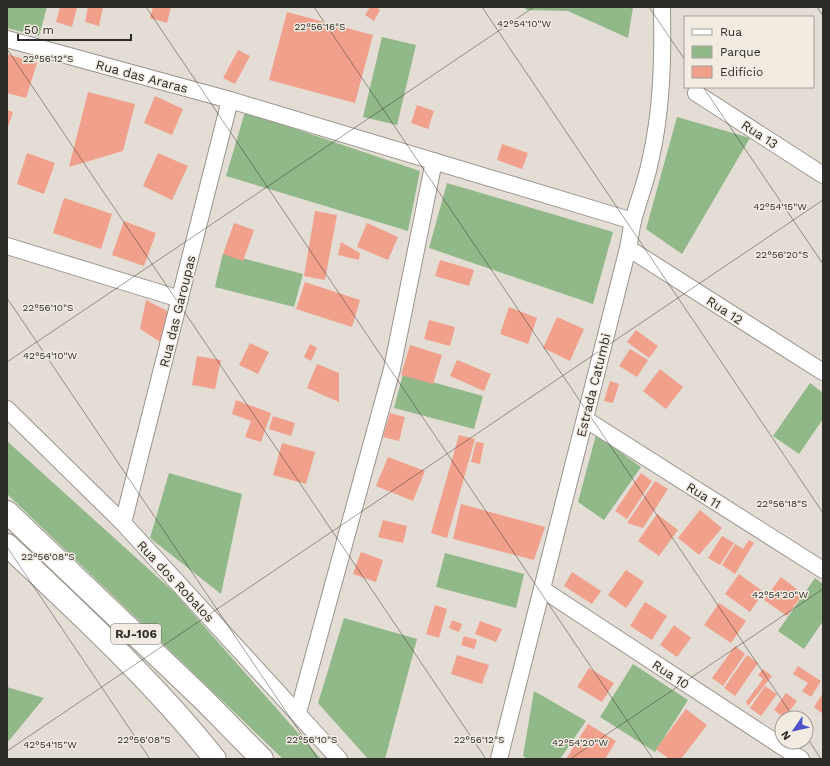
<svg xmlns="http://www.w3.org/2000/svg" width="830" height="766" viewBox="0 0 830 766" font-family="'Work Sans',sans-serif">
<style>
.green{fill:#91b889}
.building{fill:#f1a08b}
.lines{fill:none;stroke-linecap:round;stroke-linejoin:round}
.street-casing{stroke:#99948c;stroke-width:18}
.highway-casing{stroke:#99948c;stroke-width:24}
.street{stroke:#fff;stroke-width:16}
.highway{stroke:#fff;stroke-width:22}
.ticks{fill:none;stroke:#2e2c29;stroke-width:1;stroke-opacity:0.45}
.labels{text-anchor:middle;stroke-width:3;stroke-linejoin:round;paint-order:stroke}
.shield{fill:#f1ebe2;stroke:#686560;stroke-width:1}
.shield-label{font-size:12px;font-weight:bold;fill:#2e2c29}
.street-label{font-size:13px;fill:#2e2c29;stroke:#f1ebe2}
.ticks-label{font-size:10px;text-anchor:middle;fill:#2e2c29;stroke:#f1ebe2;stroke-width:3;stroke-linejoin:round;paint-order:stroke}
</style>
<rect width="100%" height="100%" fill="#e4ddd5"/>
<g class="green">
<path d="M 7,7 L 47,7 L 39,36 L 7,28 Z"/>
<path d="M 525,7 L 633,7 L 628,38 L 568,11 L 526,10 Z"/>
<path d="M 382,37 L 416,45 L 397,125 L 363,117 Z"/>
<path d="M 245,112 L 420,171 L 408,231 L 226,176 Z"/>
<path d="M 677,117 L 750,138 L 682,254 L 646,229 Z"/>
<path d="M 447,183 L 613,232 L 593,304 L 429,248 Z"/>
<path d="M 223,253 L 303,274 L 294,307 L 215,287 Z"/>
<path d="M 403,374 L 483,396 L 474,429 L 394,408 Z"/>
<path d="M 810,383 L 823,393 L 823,419 L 799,454 L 773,436 Z"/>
<path d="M 596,435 L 641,467 L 604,520 L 578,502 Z"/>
<path d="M 7,441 L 174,592 L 321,759 L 283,759 L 7,494 Z"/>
<path d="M 169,473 L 242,494 L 221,594 L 150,538 Z"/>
<path d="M 445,553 L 524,574 L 516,608 L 436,587 Z"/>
<path d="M 815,578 L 823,584 L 823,621 L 804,649 L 778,631 Z"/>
<path d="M 344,618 L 417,639 L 385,759 L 368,759 L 318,703 Z"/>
<path d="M 633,664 L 688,700 L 655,752 L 600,717 Z"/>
<path d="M 7,687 L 44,698 L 7,743 Z"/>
<path d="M 534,691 L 586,721 L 560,759 L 528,759 L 523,756 Z"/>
</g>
<g class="building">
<path d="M 60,7 L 77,7 L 72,27 L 56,22 Z"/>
<path d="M 88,7 L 103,7 L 99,26 L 85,22 Z"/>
<path d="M 153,7 L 171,7 L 167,23 L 150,18 Z"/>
<path d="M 370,7 L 376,7 L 380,10 L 374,21 L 365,15 Z"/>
<path d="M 287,12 L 373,35 L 355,103 L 269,80 Z"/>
<path d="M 238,50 L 250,56 L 235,84 L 223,78 Z"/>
<path d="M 7,54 L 37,63 L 26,98 L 7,93 Z"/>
<path d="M 88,92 L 135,104 L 123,151 L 69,167 Z"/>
<path d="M 155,96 L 183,109 L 172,135 L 144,123 Z"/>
<path d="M 417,105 L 434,111 L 428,129 L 411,123 Z"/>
<path d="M 7,110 L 13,112 L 7,130 Z"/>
<path d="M 502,144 L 528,153 L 522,169 L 497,160 Z"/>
<path d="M 27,153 L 55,163 L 44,194 L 17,184 Z"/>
<path d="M 158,153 L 188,166 L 172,200 L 143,186 Z"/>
<path d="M 64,198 L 112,214 L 101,249 L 53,233 Z"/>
<path d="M 315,211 L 337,215 L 325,280 L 304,276 Z"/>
<path d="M 124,221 L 156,233 L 144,266 L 112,255 Z"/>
<path d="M 234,223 L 254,230 L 243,261 L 223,254 Z"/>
<path d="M 367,223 L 398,237 L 388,260 L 357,247 Z"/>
<path d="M 341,242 L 360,253 L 359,260 L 338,255 Z"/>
<path d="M 440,260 L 474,270 L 469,286 L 435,276 Z"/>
<path d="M 305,282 L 360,300 L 352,327 L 296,309 Z"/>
<path d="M 146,300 L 171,313 L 165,345 L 140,329 Z"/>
<path d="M 509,307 L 537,318 L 528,344 L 500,334 Z"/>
<path d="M 557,317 L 584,329 L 570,361 L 543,348 Z"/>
<path d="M 429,320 L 455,327 L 450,346 L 424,339 Z"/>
<path d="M 636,330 L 658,346 L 649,358 L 627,342 Z"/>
<path d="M 250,343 L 269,352 L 258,374 L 239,365 Z"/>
<path d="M 310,344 L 317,348 L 311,361 L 304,357 Z"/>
<path d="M 410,345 L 442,355 L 433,384 L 401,375 Z"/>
<path d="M 630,349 L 648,360 L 637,377 L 619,366 Z"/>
<path d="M 197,356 L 221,360 L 215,389 L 192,385 Z"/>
<path d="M 457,360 L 491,374 L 484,391 L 450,376 Z"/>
<path d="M 317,364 L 339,373 L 339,402 L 307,388 Z"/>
<path d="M 660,369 L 683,387 L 666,409 L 643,391 Z"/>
<path d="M 610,381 L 619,384 L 613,403 L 604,401 Z"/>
<path d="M 236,400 L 271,413 L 261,442 L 245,437 L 251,421 L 232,414 Z"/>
<path d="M 390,413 L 405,417 L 399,441 L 383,437 Z"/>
<path d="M 273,416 L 295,423 L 291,436 L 269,429 Z"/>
<path d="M 459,435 L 475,439 L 447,538 L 431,533 Z"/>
<path d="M 476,442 L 484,443 L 480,464 L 471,462 Z"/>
<path d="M 282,443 L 315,452 L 306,484 L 273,475 Z"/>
<path d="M 388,457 L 425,471 L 413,501 L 376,486 Z"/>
<path d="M 641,473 L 652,481 L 627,519 L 615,511 Z"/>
<path d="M 655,481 L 668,489 L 643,528 L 627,523 Z"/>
<path d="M 461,504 L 545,527 L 534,560 L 453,539 Z"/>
<path d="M 700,510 L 722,528 L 699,555 L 678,538 Z"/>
<path d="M 657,514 L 678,530 L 659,556 L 638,541 Z"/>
<path d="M 383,520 L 407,526 L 403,543 L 378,537 Z"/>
<path d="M 722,536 L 734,543 L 720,565 L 708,558 Z"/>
<path d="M 749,540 L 754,543 L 735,574 L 722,565 L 735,544 L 743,549 Z"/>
<path d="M 361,552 L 383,560 L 376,582 L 353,574 Z"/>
<path d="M 626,570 L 644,582 L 626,608 L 608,595 Z"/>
<path d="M 572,572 L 601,591 L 592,604 L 564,586 Z"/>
<path d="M 739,574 L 764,592 L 750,612 L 725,594 Z"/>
<path d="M 781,577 L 803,594 L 787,616 L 764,600 Z"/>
<path d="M 645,602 L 667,616 L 652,640 L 630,626 Z"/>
<path d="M 719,603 L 746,621 L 731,643 L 704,625 Z"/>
<path d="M 435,605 L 447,609 L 439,638 L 426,634 Z"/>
<path d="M 452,620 L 462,624 L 459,632 L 449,628 Z"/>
<path d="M 480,621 L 502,629 L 496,642 L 475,634 Z"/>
<path d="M 674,625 L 691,638 L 677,657 L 660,645 Z"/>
<path d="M 464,636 L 477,640 L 474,649 L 461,645 Z"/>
<path d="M 735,646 L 745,654 L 723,686 L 712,678 Z"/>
<path d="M 457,655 L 489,665 L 482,684 L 451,674 Z"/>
<path d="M 747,655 L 758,663 L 735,696 L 724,688 Z"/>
<path d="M 798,666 L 821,681 L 811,697 L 802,691 L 808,683 L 793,674 Z"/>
<path d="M 589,668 L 614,683 L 602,702 L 577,687 Z"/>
<path d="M 763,669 L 772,676 L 748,706 L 746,702 L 763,679 L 758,675 Z"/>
<path d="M 765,686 L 777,694 L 761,716 L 750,708 Z"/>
<path d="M 786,693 L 797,701 L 784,718 L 774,710 Z"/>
<path d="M 823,693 L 823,714 L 814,707 Z"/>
<path d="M 686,709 L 707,725 L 681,759 L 669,759 L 656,749 Z"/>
<path d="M 588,724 L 616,741 L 605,759 L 566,759 Z"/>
</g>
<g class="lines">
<g class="street-casing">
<g id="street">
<path d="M 7,39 L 230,100 L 633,221"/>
<path d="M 696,93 L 823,175"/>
<path d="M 7,246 L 180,299"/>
<path d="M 628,248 L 823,372"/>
<path d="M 7,409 L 123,523 L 339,759"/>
<path d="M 585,419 L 823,570"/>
<path d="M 123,523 L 230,100"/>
<path d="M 542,589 L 801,759"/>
<path d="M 298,713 L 392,369 L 434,161"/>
<path d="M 499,759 L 628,248 C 630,239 631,229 633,221 C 638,201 646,182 650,162 C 662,111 663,59 662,7"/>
</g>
</g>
<g class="highway-casing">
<g id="highway">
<path d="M 7,512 L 203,699 L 262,759"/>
<path d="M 7,545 C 79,613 153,681 215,759"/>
</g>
</g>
<use href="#street" class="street"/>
<use href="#highway" class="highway"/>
</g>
<path class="ticks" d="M 146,7 L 653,759M 314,7 L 794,718M 482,7 L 823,513M 649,7 L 685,60M 817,7 L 823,16M 7,49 L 486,759M 703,87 L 823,264M 7,298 L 318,759M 7,362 L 534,7M 7,547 L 150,759M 806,736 L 821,759M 7,751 L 823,200M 570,759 L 823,589"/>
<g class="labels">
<rect class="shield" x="111" y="624" width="50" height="20" rx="3"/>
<g class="shield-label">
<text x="136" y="638">RJ-106</text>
</g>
<g class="street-label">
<text transform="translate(142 76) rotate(15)" y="5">Rua das Araras</text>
<text transform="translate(760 134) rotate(33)" y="5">Rua 13</text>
<text transform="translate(725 310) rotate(33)" y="5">Rua 12</text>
<text transform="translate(177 311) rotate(-76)" y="5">Rua das Garoupas</text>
<text transform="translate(593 385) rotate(-76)" y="5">Estrada Catumbi</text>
<text transform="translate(704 495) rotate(32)" y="5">Rua 11</text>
<text transform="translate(176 581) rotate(47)" y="5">Rua dos Robalos</text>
<text transform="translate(671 674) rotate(33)" y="5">Rua 10</text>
</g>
</g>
<g class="ticks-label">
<text x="524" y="27">42°54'10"W</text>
<text x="320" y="30">22°56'16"S</text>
<text x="48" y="62">22°56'12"S</text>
<text x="780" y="210">42°54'15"W</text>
<text x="782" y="258">22°56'20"S</text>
<text x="48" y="311">22°56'10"S</text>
<text x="50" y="359">42°54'10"W</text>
<text x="782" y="507">22°56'18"S</text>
<text x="48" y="560">22°56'08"S</text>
<text x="780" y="598">42°54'20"W</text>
<text x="144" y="743">22°56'08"S</text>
<text x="312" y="743">22°56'10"S</text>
<text x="479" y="743">22°56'12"S</text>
<text x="580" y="746">42°54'20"W</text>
<text x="50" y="748">42°54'15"W</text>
</g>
<rect width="830" height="766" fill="none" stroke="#2e2c29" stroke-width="16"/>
<rect x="684" y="16" width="130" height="72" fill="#f1ebe2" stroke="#a39f98"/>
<rect x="692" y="29" width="20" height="6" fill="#ffffff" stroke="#a39f98"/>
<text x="720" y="36" font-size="12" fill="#2e2c29">Rua</text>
<rect x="692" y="46" width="20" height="12" fill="#91b889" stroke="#a39f98"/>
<text x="720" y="56" font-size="12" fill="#2e2c29">Parque</text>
<rect x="692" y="66" width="20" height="12" fill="#f1a08b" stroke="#a39f98"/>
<text x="720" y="76" font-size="12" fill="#2e2c29">Edifício</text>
<g transform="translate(794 730) rotate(236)"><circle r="19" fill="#f1ebe2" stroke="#a39f98"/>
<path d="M0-3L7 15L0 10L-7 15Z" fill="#4d54ca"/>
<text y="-6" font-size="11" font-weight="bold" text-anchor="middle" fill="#2e2c29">N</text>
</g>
<path d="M18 34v6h113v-6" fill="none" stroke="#2e2c29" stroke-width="2"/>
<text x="24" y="34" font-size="12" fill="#2e2c29" stroke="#f1ebe2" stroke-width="3" paint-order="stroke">50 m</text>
</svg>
